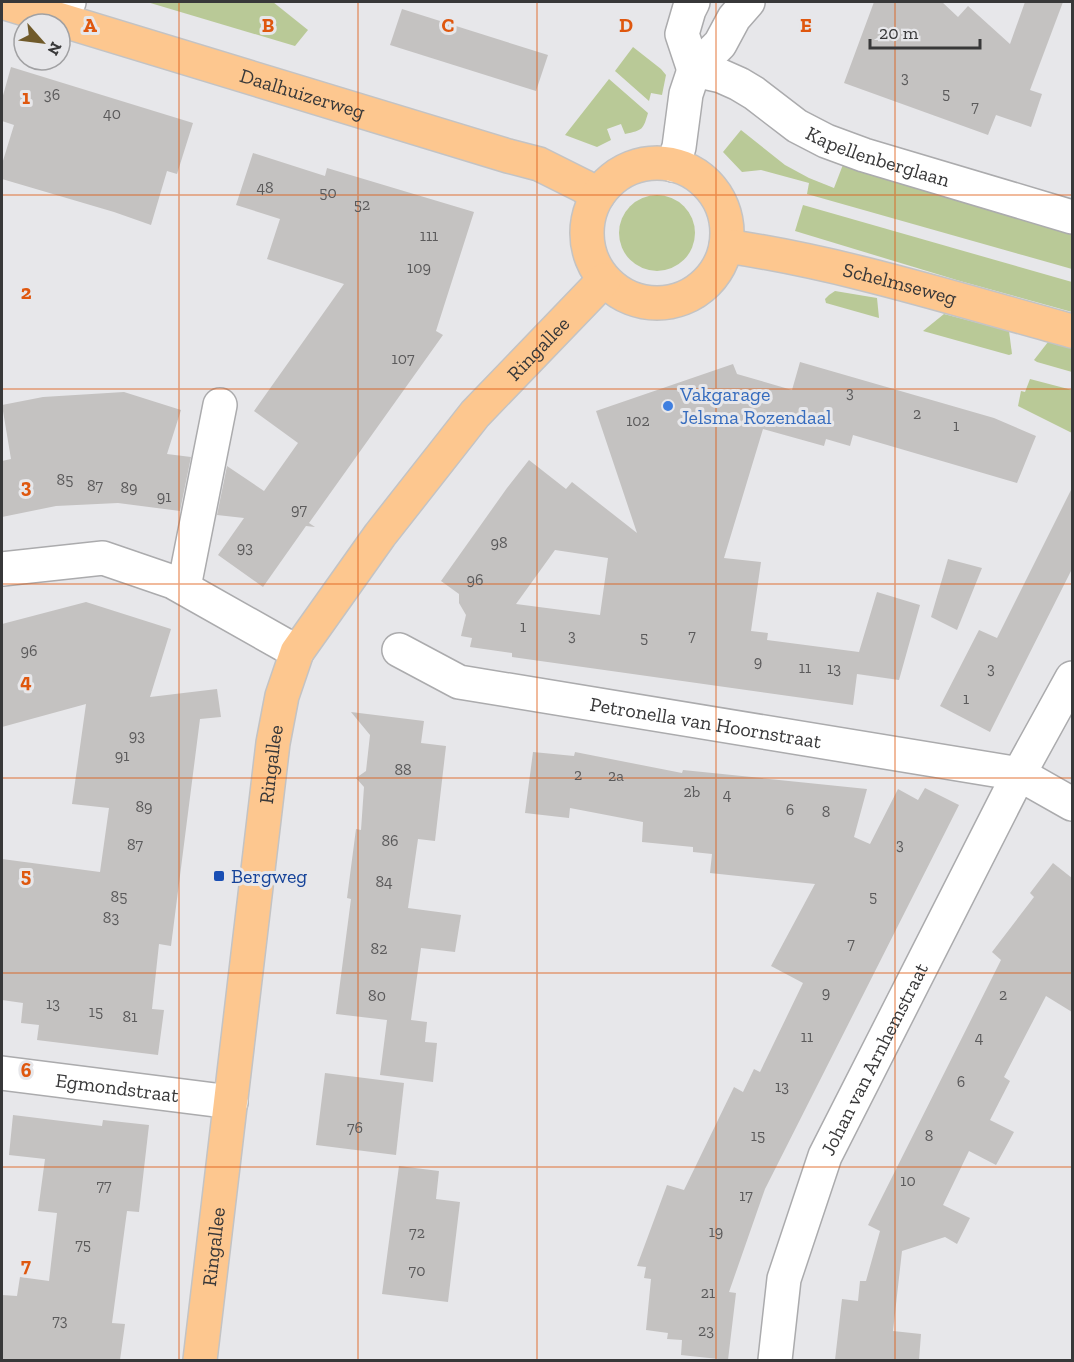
<svg xmlns="http://www.w3.org/2000/svg" width="1074" height="1362" viewBox="0 0 1074 1362" font-family="'Zilla Slab',serif">
<style>
.green{fill:#b9c997}
.building{fill:#c4c2c1;fill-rule:evenodd}
.lines{fill:none;stroke-linecap:round;stroke-linejoin:round}
.minor-casing{stroke:#ababad;stroke-width:36}
.major-casing{stroke:#c3c3c4;stroke-width:36}
.minor{stroke:#fff;stroke-width:33}
.major{stroke:#fdc78f;stroke-width:33}
.grid{fill:none;stroke:#df570e;stroke-width:1.5;stroke-opacity:0.55}
.shop-dot{fill:#3f7fe0;stroke:#e7e7ea;stroke-width:2}
.transit-dot{fill:#1a4fb4;stroke:#e7e7ea;stroke-width:2}
.labels{text-anchor:middle;stroke-width:6;stroke-linejoin:round;paint-order:stroke}
.number-label{font-size:16px;fill:#5b5a5b}
.street-label{font-size:20px;fill:#383839;stroke:#e7e7ea}
.shop-label{font-size:20px;fill:#366cbe;stroke:#e7e7ea;text-anchor:start}
.transit-label{font-size:20px;fill:#164399;stroke:#e7e7ea;text-anchor:start}
.grid-label{font-size:20px;text-anchor:middle;font-weight:bold;fill:#df570e;stroke:#e7e7ea;stroke-width:6;stroke-linejoin:round;paint-order:stroke}
</style>
<rect width="100%" height="100%" fill="#e7e7ea"/>
<g class="green">
<path d="M 147,2 L 273,2 L 308,30 L 295,46 Z"/>
<path d="M 633,47 L 661,69 L 666,75 L 662,95 L 651,93 L 649,101 L 615,71 Z"/>
<path d="M 609,79 L 648,113 C 643,130 643,130 625,134 L 621,124 L 607,129 L 611,140 L 597,147 L 565,135 Z"/>
<path d="M 741,130 L 785,165 L 809,178 L 834,188 L 844,162 L 1072,231 L 1072,269 L 807,194 L 809,183 L 761,170 L 742,172 L 723,152 Z"/>
<circle cx="657" cy="233" r="38"/>
<path d="M 803,205 L 1072,282 L 1072,312 L 960,281 L 795,231 Z"/>
<path d="M 835,291 L 877,298 L 879,318 L 826,303 L 825,299 L 829,295 Z"/>
<path d="M 944,314 L 1009,331 L 1012,354 L 1009,355 L 923,331 Z"/>
<path d="M 1048,342 L 1072,348 L 1072,372 L 1037,362 L 1034,360 Z"/>
<path d="M 1030,379 L 1072,390 L 1072,433 L 1018,406 L 1021,391 L 1025,392 Z"/>
</g>
<g class="building">
<path d="M 874,2 L 942,2 L 958,17 L 968,6 L 1010,44 L 1025,2 L 1063,2 L 1030,90 L 1042,94 L 1031,127 L 996,115 L 988,135 L 844,83 Z"/>
<path d="M 402,9 L 548,55 L 536,91 L 390,45 Z"/>
<path d="M 11,67 L 193,123 L 177,174 L 167,171 L 151,225 L 114,212 L 2,179 L 2,164 L 14,125 L 2,121 L 2,99 Z"/>
<path d="M 253,153 L 325,176 L 327,168 L 474,212 L 436,331 L 443,335 L 309,523 L 315,527 L 306,526 L 263,587 L 218,555 L 244,518 L 217,515 L 227,466 L 264,491 L 298,443 L 254,411 L 344,284 L 267,259 L 280,219 L 236,205 Z"/>
<path d="M 800,362 L 994,418 L 1036,436 L 1017,483 L 853,435 L 850,446 L 826,439 L 824,446 L 763,429 L 724,558 L 761,562 L 751,631 L 768,633 L 767,640 L 859,652 L 877,592 L 920,605 L 899,680 L 857,674 L 853,705 L 512,657 L 512,653 L 470,647 L 472,638 L 461,636 L 466,615 L 459,603 L 459,594 L 441,581 L 507,488 L 529,460 L 566,489 L 572,482 L 637,533 L 596,411 L 733,364 L 737,374 L 792,390 ZM 555,550 L 608,558 L 600,615 L 516,604 Z"/>
<path d="M 124,392 L 181,410 L 167,454 L 191,457 L 180,511 L 118,503 L 56,506 L 2,517 L 2,461 L 11,459 L 2,405 L 43,397 Z"/>
<path d="M 1072,488 L 1072,569 L 990,732 L 940,706 L 979,630 L 997,638 Z"/>
<path d="M 948,559 L 982,568 L 957,630 L 931,617 Z"/>
<path d="M 86,602 L 171,629 L 150,697 L 217,689 L 221,717 L 200,719 L 171,946 L 159,944 L 152,1009 L 164,1010 L 158,1055 L 37,1040 L 39,1025 L 21,1023 L 23,1003 L 2,1000 L 2,859 L 100,872 L 109,808 L 72,804 L 86,704 L 2,727 L 2,624 Z"/>
<path d="M 351,712 L 424,721 L 421,743 L 446,746 L 435,841 L 418,839 L 408,908 L 461,915 L 455,952 L 421,948 L 411,1020 L 427,1022 L 425,1042 L 437,1043 L 433,1082 L 380,1075 L 387,1020 L 336,1014 L 351,899 L 347,898 L 356,829 L 361,830 L 364,787 L 356,778 L 366,771 L 370,735 Z"/>
<path d="M 533,752 L 574,756 L 575,752 L 682,773 L 683,770 L 867,789 L 854,837 L 870,844 L 898,789 L 918,800 L 925,788 L 959,805 L 765,1189 L 729,1292 L 736,1293 L 728,1360 L 681,1355 L 682,1340 L 667,1339 L 668,1333 L 646,1330 L 651,1279 L 644,1278 L 646,1267 L 637,1266 L 667,1185 L 684,1190 L 734,1087 L 743,1092 L 754,1069 L 760,1072 L 803,983 L 771,966 L 815,884 L 710,873 L 712,854 L 693,852 L 693,847 L 642,842 L 643,822 L 570,808 L 569,818 L 525,813 Z"/>
<path d="M 1053,863 L 1072,878 L 1072,1012 L 1046,996 L 1004,1077 L 1010,1081 L 990,1120 L 1014,1132 L 996,1165 L 969,1151 L 943,1205 L 970,1218 L 957,1244 L 945,1237 L 902,1251 L 893,1331 L 921,1334 L 919,1360 L 835,1360 L 842,1299 L 858,1301 L 860,1281 L 866,1281 L 880,1231 L 868,1225 L 1001,960 L 992,952 L 1034,897 L 1030,893 Z"/>
<path d="M 325,1073 L 404,1083 L 396,1155 L 316,1145 Z"/>
<path d="M 13,1115 L 102,1126 L 103,1120 L 149,1125 L 139,1212 L 127,1211 L 112,1323 L 125,1324 L 120,1360 L 2,1360 L 2,1295 L 17,1296 L 20,1277 L 49,1281 L 57,1213 L 38,1211 L 45,1159 L 9,1155 Z"/>
<path d="M 399,1166 L 439,1171 L 436,1199 L 460,1202 L 448,1302 L 382,1294 Z"/>
</g>
<g class="lines">
<g class="minor-casing">
<g id="minor">
<path d="M 693,2 L 689,10 L 682,34 L 694,70"/>
<path d="M 55,18 L 69,2"/>
<path id="s1" d="M 694,70 L 721,76 L 739,84 L 754,93 L 797,126 L 826,141 L 864,155 L 1072,217"/>
<path d="M 673,165 L 679,147 L 686,94 L 694,70 L 720,44 L 734,18 L 748,2"/>
<path d="M 2,569 L 103,558 L 173,582 L 297,652"/>
<path d="M 184,587 L 220,405"/>
<path id="s2" d="M 399,650 L 459,682 L 1019,774 L 1072,804"/>
<path id="s3" d="M 2,1073 L 231,1102"/>
<path id="s4" d="M 775,1360 L 784,1279 L 825,1156 L 1019,774 L 1072,678"/>
</g>
</g>
<g class="major-casing">
<g id="major">
<path id="s5" d="M 2,2 L 508,156 L 539,164 L 583,186 L 598,195"/>
<circle cx="657" cy="233" r="70"/>
<path id="s6" d="M 726,246 C 844,263 958,300 1072,331"/>
<path id="s7" d="M 200,1360 L 273,743 L 282,696 L 297,652 L 380,535 L 475,414 L 604,280"/>
</g>
</g>
<use href="#minor" class="minor"/>
<use href="#major" class="major"/>
</g>
<path class="grid" d="M 179,2 L 179,1360M 358,2 L 358,1360M 537,2 L 537,1360M 716,2 L 716,1360M 895,2 L 895,1360M 2,195 L 1072,195M 2,389 L 1072,389M 2,584 L 1072,584M 2,778 L 1072,778M 2,973 L 1072,973M 2,1167 L 1072,1167"/>
<circle class="shop-dot" cx="668" cy="406" r="6"/>
<rect class="transit-dot" x="213" y="870" width="12" height="12" rx="3"/>
<g class="labels">
<g class="number-label">
<text x="905" y="83">3</text>
<text x="946" y="99">5</text>
<text x="52" y="100">36</text>
<text x="975" y="112">7</text>
<text x="112" y="119">40</text>
<text x="265" y="193">48</text>
<text x="328" y="198">50</text>
<text x="362" y="210">52</text>
<text x="429" y="241">111</text>
<text x="419" y="273">109</text>
<text x="403" y="364">107</text>
<text x="850" y="398">3</text>
<text x="917" y="419">2</text>
<text x="638" y="426">102</text>
<text x="956" y="431">1</text>
<text x="65" y="485">85</text>
<text x="95" y="491">87</text>
<text x="129" y="493">89</text>
<text x="164" y="502">91</text>
<text x="299" y="515">97</text>
<text x="499" y="548">98</text>
<text x="245" y="553">93</text>
<text x="475" y="585">96</text>
<text x="523" y="632">1</text>
<text x="572" y="641">3</text>
<text x="692" y="641">7</text>
<text x="644" y="643">5</text>
<text x="29" y="656">96</text>
<text x="758" y="667">9</text>
<text x="805" y="673">11</text>
<text x="834" y="674">13</text>
<text x="991" y="674">3</text>
<text x="966" y="704">1</text>
<text x="137" y="741">93</text>
<text x="122" y="761">91</text>
<text x="403" y="775">88</text>
<text x="578" y="780">2</text>
<text x="616" y="781">2a</text>
<text x="692" y="797">2b</text>
<text x="727" y="800">4</text>
<text x="144" y="812">89</text>
<text x="790" y="815">6</text>
<text x="826" y="817">8</text>
<text x="390" y="846">86</text>
<text x="135" y="850">87</text>
<text x="900" y="850">3</text>
<text x="384" y="887">84</text>
<text x="119" y="902">85</text>
<text x="873" y="902">5</text>
<text x="111" y="923">83</text>
<text x="851" y="949">7</text>
<text x="379" y="954">82</text>
<text x="826" y="998">9</text>
<text x="1003" y="1000">2</text>
<text x="377" y="1001">80</text>
<text x="53" y="1009">13</text>
<text x="96" y="1017">15</text>
<text x="130" y="1022">81</text>
<text x="807" y="1042">11</text>
<text x="979" y="1043">4</text>
<text x="961" y="1087">6</text>
<text x="782" y="1092">13</text>
<text x="355" y="1133">76</text>
<text x="758" y="1141">15</text>
<text x="929" y="1141">8</text>
<text x="908" y="1186">10</text>
<text x="104" y="1191">77</text>
<text x="746" y="1201">17</text>
<text x="716" y="1237">19</text>
<text x="417" y="1238">72</text>
<text x="83" y="1250">75</text>
<text x="417" y="1276">70</text>
<text x="708" y="1298">21</text>
<text x="60" y="1326">73</text>
<text x="706" y="1336">23</text>
</g>
<g class="street-label">
<text dy="7" stroke="none"><textPath href="#s5" startOffset="314">Daalhuizerweg</textPath></text>
<text dy="7" stroke="none"><textPath href="#s1" startOffset="206">Kapellenberglaan</textPath></text>
<text dy="7" stroke="none"><textPath href="#s6" startOffset="178">Schelmseweg</textPath></text>
<text dy="7" stroke="none"><textPath href="#s7" startOffset="1104">Ringallee</textPath></text>
<text dy="7" stroke="none"><textPath href="#s2" startOffset="318">Petronella van Hoornstraat</textPath></text>
<text dy="7" stroke="none"><textPath href="#s7" startOffset="600">Ringallee</textPath></text>
<text dy="7" stroke="none"><textPath href="#s4" startOffset="320">Johan van Arnhemstraat</textPath></text>
<text dy="7" stroke="none"><textPath href="#s3" startOffset="116">Egmondstraat</textPath></text>
<text dy="7" stroke="none"><textPath href="#s7" startOffset="114">Ringallee</textPath></text>
</g>
<g class="shop-label">
<text x="680" y="401">Vakgarage<tspan x="680" dy="23">Jelsma Rozendaal</tspan></text>
</g>
<g class="transit-label">
<text x="231" y="883">Bergweg</text>
</g>
</g>
<g class="grid-label">
<text x="90" y="32">A</text>
<text x="268" y="32">B</text>
<text x="448" y="32">C</text>
<text x="626" y="32">D</text>
<text x="806" y="32">E</text>
<text x="26" y="104">1</text>
<text x="26" y="299">2</text>
<text x="26" y="493">3</text>
<text x="26" y="688">4</text>
<text x="26" y="882">5</text>
<text x="26" y="1077">6</text>
<text x="26" y="1272">7</text>
</g>
<rect width="1074" height="1362" fill="none" stroke="#383839" stroke-width="6"/>
<g transform="translate(42 42) rotate(118)"><circle r="28" fill="#e7e7ea" stroke="#a1a1a3" stroke-width="1.5"/>
<path d="M0-4.5L10 22L0 15L-10 22Z" fill="#705a2a"/>
<text y="-9" font-size="16" font-weight="bold" text-anchor="middle" fill="#383839">N</text>
</g>
<path d="M870 39v9h110v-9" fill="none" stroke="#383839" stroke-width="3"/>
<text x="879" y="39" font-size="18" fill="#383839" stroke="#e7e7ea" stroke-width="4.5" paint-order="stroke">20 m</text>
</svg>
